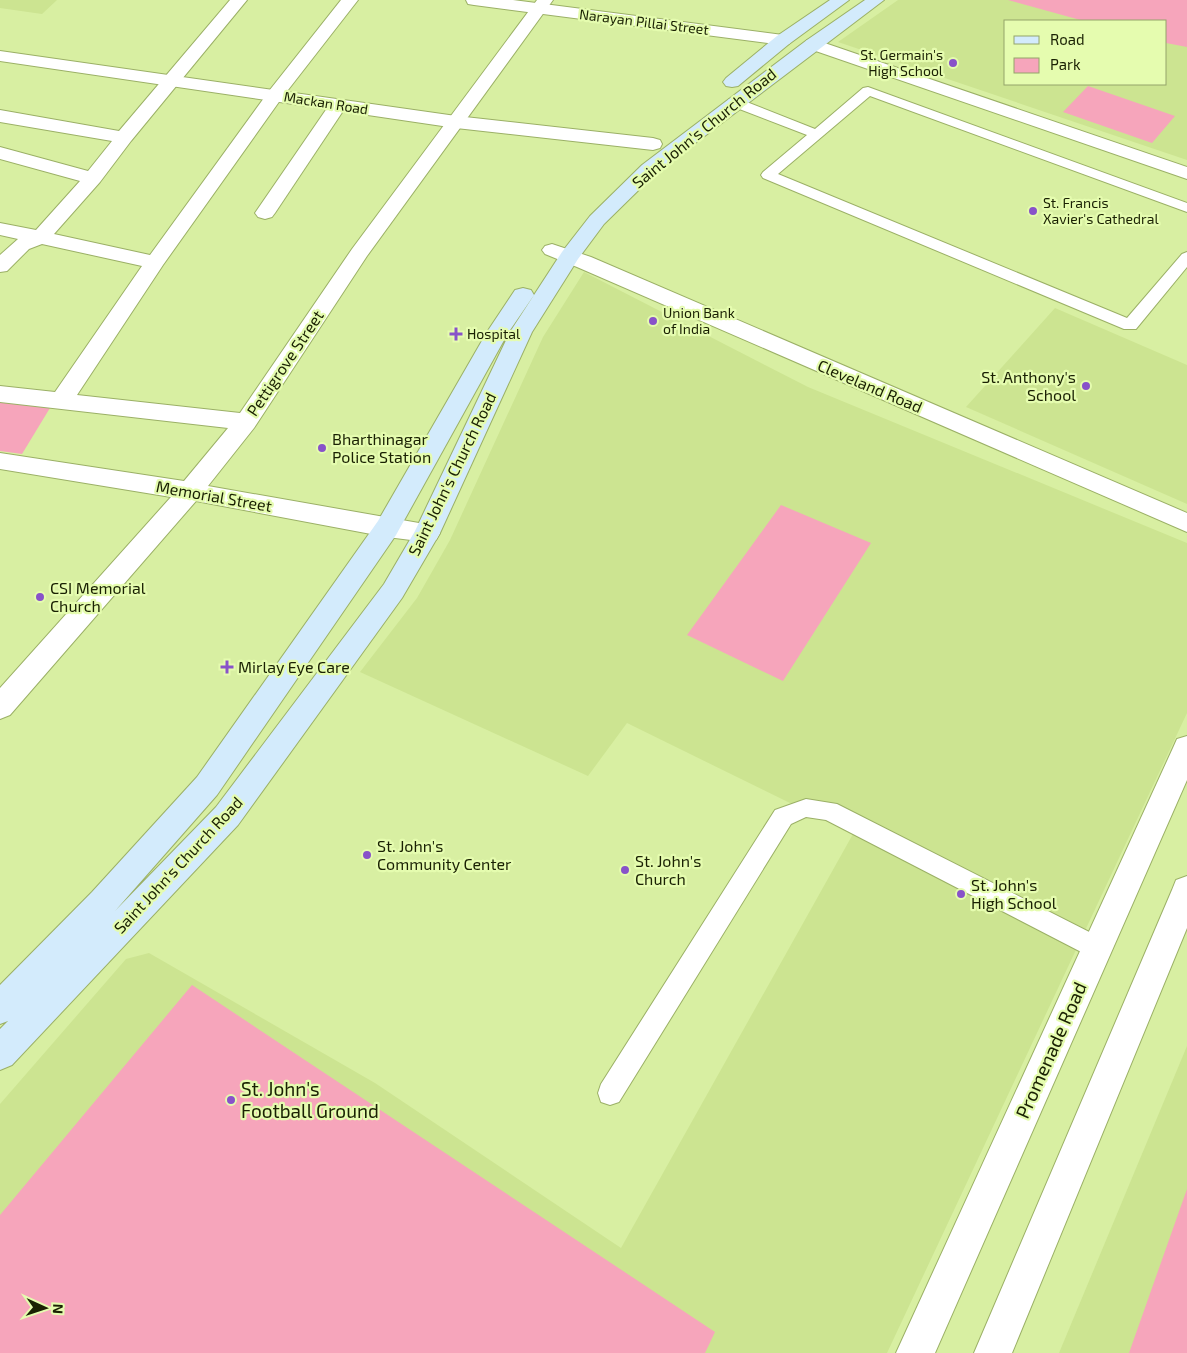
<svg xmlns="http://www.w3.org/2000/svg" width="1187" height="1353" viewBox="0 0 1187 1353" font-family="'Exo 2',sans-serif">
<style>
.built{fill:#cce491;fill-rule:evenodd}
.green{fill:#f6a5bb}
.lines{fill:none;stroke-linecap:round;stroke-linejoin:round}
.service-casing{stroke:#9bb066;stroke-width:2}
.pedestrian-casing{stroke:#9bb066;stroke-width:2}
.minor-casing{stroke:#9bb066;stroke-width:2}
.tertiary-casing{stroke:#9bb066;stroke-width:2}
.secondary-casing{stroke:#9bb066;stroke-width:2}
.service{fill:#fff;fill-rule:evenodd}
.pedestrian{fill:#fff;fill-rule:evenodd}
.minor{fill:#fff;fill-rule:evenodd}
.tertiary{fill:#fff;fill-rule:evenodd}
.secondary{fill:#d3ebfc;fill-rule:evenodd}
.poi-dot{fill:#8852c9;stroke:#e5fcaf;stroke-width:2}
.labels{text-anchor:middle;stroke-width:4.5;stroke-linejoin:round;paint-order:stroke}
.far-street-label{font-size:14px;fill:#1a2103;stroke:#e5fcaf}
.far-poi-label{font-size:14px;fill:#1a2103;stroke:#e5fcaf;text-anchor:start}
.street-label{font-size:16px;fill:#1a2103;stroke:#e5fcaf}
.poi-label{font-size:16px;fill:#1a2103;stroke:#e5fcaf;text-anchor:start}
.near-street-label{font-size:19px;fill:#1a2103;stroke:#e5fcaf}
.near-poi-label{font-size:19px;fill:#1a2103;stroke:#e5fcaf;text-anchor:start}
</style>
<rect width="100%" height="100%" fill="#d8efa2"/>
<g class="built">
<path d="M 0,0 L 57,0 L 42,14 L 0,8 Z"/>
<path d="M 898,0 L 1187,0 L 1187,160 L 838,42 ZM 1006,21 L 1166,21 L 1166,84 L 1006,84 Z"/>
<path d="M 584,272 L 808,387 L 1187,543 L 1187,713 L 887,1353 L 0,1353 L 0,1104 L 126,959 L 149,953 L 375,1083 L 621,1248 L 853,834 L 627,723 L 588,776 L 360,672 L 417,598 L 450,540 L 543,337 Z"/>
<path d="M 1055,308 L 1187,365 L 1187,504 L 966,407 Z"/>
<path d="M 1187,1046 L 1187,1353 L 1059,1353 Z"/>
</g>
<g class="green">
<path d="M 1008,0 L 1187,0 L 1187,47 L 1166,43 L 1166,21 L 1084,21 Z"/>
<path d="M 1088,86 L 1175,116 L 1152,143 L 1063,112 Z"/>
<path d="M 0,397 L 53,403 L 22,454 L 0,451 Z"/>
<path d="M 781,505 L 871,543 L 783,681 L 687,635 Z"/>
<path d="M 192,985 L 715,1332 L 705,1353 L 0,1353 L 0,1215 Z"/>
<path d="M 1187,1189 L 1187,1353 L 1129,1353 Z"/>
</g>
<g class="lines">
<g class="service-casing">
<g id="service">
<path d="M 868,87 L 1187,203 L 1187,212 L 870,96 L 778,174 L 1127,318 L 1182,254 L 1187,252 L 1187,267 L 1136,329 L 1124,329 L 763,178 L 761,175 L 763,172 L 807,135 L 729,105 L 727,102 L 729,99 L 739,99 L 815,129 L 863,88 Z"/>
<path d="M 806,799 L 837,804 L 1105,940 L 1109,948 L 1105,956 L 1097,959 L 1089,956 L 826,820 L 806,817 L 791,824 L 619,1102 L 610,1105 L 601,1102 L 598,1093 L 601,1084 L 775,810 Z"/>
</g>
</g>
<g class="pedestrian-casing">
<path id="pedestrian" d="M 813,39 L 1187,167 L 1187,179 L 807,48 L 804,44 L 807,40 Z"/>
</g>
<g class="minor-casing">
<g id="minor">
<path d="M 230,0 L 247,0 L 131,141 L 100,182 L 54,234 L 150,255 L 269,91 L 341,0 L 358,0 L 281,99 L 163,265 L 77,395 L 240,413 L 352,249 L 537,0 L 553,0 L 367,256 L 254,428 L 208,486 L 436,526 L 440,533 L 436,540 L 427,542 L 387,537 L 196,501 L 10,715 L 0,719 L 0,688 L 171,497 L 0,469 L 0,453 L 184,481 L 228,428 L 0,402 L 0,386 L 55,392 L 142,266 L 42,244 L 29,249 L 7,271 L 0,272 L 0,255 L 18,239 L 0,235 L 0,223 L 36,230 L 80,181 L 0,159 L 0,147 L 88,171 L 112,141 L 0,122 L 0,110 L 119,131 Z"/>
<path d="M 338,100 L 344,101 L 347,105 L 275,213 L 272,217 L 265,219 L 258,217 L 255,213 L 332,101 Z"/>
</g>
</g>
<g class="tertiary-casing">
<g id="tertiary">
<path d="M 466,0 L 513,0 L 783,35 L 789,36 L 792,40 L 789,44 L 783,45 L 474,5 L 468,4 Z"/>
<path d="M 0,51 L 456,116 L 653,138 L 660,140 L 662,144 L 660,148 L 653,150 L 456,128 L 0,61 Z"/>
<path d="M 552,244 L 591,257 L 1187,513 L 1187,532 L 577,267 L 545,254 L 542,250 L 545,246 Z"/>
<path d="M 1187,736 L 1187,780 L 935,1353 L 896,1353 L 1173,748 L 1177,739 Z"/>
<path d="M 1187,876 L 1187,928 L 1012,1353 L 974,1353 L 1172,890 L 1176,880 Z"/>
</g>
</g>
<g class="secondary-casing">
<g id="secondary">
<path d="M 830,0 L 849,0 L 789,44 L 738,86 L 732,87 L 726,86 L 723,82 L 726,78 L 777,36 Z"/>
<path d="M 865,0 L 884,0 L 656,173 L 604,224 L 578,259 L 532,332 L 440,533 L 402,598 L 238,825 L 12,1065 L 0,1070 L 0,1029 L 8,1021 L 0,1024 L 0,985 L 92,892 L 197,777 L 378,521 L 487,332 L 515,290 L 523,288 L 531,290 L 534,295 L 508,333 L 396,535 L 217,795 L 115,911 L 216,807 L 384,584 L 415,531 L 510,332 L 562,252 L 590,216 L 642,165 L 807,40 Z"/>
</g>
</g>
<use href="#service" class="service"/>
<use href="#pedestrian" class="pedestrian"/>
<use href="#minor" class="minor"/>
<use href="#tertiary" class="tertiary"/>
<use href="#secondary" class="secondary"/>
</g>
<g class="poi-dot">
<circle cx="953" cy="63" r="5"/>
<circle cx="1033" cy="211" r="5"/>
<circle cx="653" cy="321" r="5"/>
<path d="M453.5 326.5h5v5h5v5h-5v5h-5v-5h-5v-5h5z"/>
<circle cx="1086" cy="386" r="5"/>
<circle cx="322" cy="448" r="5"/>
<circle cx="40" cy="597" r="5"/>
<path d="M224.5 659.5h5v5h5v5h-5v5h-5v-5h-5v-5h5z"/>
<circle cx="367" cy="855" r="5"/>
<circle cx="625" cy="870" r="5"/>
<circle cx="961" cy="894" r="5"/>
<circle cx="231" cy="1100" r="5"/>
</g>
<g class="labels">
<g class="far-street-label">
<text transform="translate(644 22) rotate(7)" y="5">Narayan Pillai Street</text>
<text transform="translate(326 103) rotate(9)" y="5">Mackan Road</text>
</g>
<g class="far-poi-label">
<text x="943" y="60" text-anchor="end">St. Germain's<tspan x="943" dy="16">High School</tspan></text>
<text x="1043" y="208">St. Francis<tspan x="1043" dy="16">Xavier's Cathedral</tspan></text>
<text x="663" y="318">Union Bank<tspan x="663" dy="16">of India</tspan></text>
<text x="467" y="339">Hospital</text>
</g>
<g class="street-label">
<text transform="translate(704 128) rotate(-39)" y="6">Saint John's Church Road</text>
<text transform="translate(285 363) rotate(-56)" y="6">Pettigrove Street</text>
<text transform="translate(870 386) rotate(23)" y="6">Cleveland Road</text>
<text transform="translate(452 474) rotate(-64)" y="6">Saint John's Church Road</text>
<text transform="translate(214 496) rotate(10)" y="6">Memorial Street</text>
<text transform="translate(178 865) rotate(-47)" y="6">Saint John's Church Road</text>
</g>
<g class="poi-label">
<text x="1076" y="383" text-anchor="end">St. Anthony's<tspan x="1076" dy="18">School</tspan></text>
<text x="332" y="445">Bharthinagar<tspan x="332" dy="18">Police Station</tspan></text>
<text x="50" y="594">CSI Memorial<tspan x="50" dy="18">Church</tspan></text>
<text x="238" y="673">Mirlay Eye Care</text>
<text x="377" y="852">St. John's<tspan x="377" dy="18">Community Center</tspan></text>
<text x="635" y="867">St. John's<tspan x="635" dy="18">Church</tspan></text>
<text x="971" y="891">St. John's<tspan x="971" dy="18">High School</tspan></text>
</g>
<g class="near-street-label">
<text transform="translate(1051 1050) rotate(-66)" y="7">Promenade Road</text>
</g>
<g class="near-poi-label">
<text x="241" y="1096">St. John's<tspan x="241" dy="22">Football Ground</tspan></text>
</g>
</g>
<rect x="1004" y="20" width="162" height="65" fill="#e5fcaf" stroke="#94a46a"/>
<rect x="1014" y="36" width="25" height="8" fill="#d3ebfc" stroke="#94a46a"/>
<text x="1050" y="45" font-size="15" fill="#1a2103">Road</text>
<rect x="1014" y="58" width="25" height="15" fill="#f6a5bb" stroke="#94a46a"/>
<text x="1050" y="70" font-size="15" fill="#1a2103">Park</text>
<g transform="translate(45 1308) rotate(93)" stroke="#e5fcaf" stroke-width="4" paint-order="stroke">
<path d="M0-4L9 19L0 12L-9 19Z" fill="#1a2103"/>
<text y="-8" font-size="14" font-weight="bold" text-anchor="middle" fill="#1a2103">N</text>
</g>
</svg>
